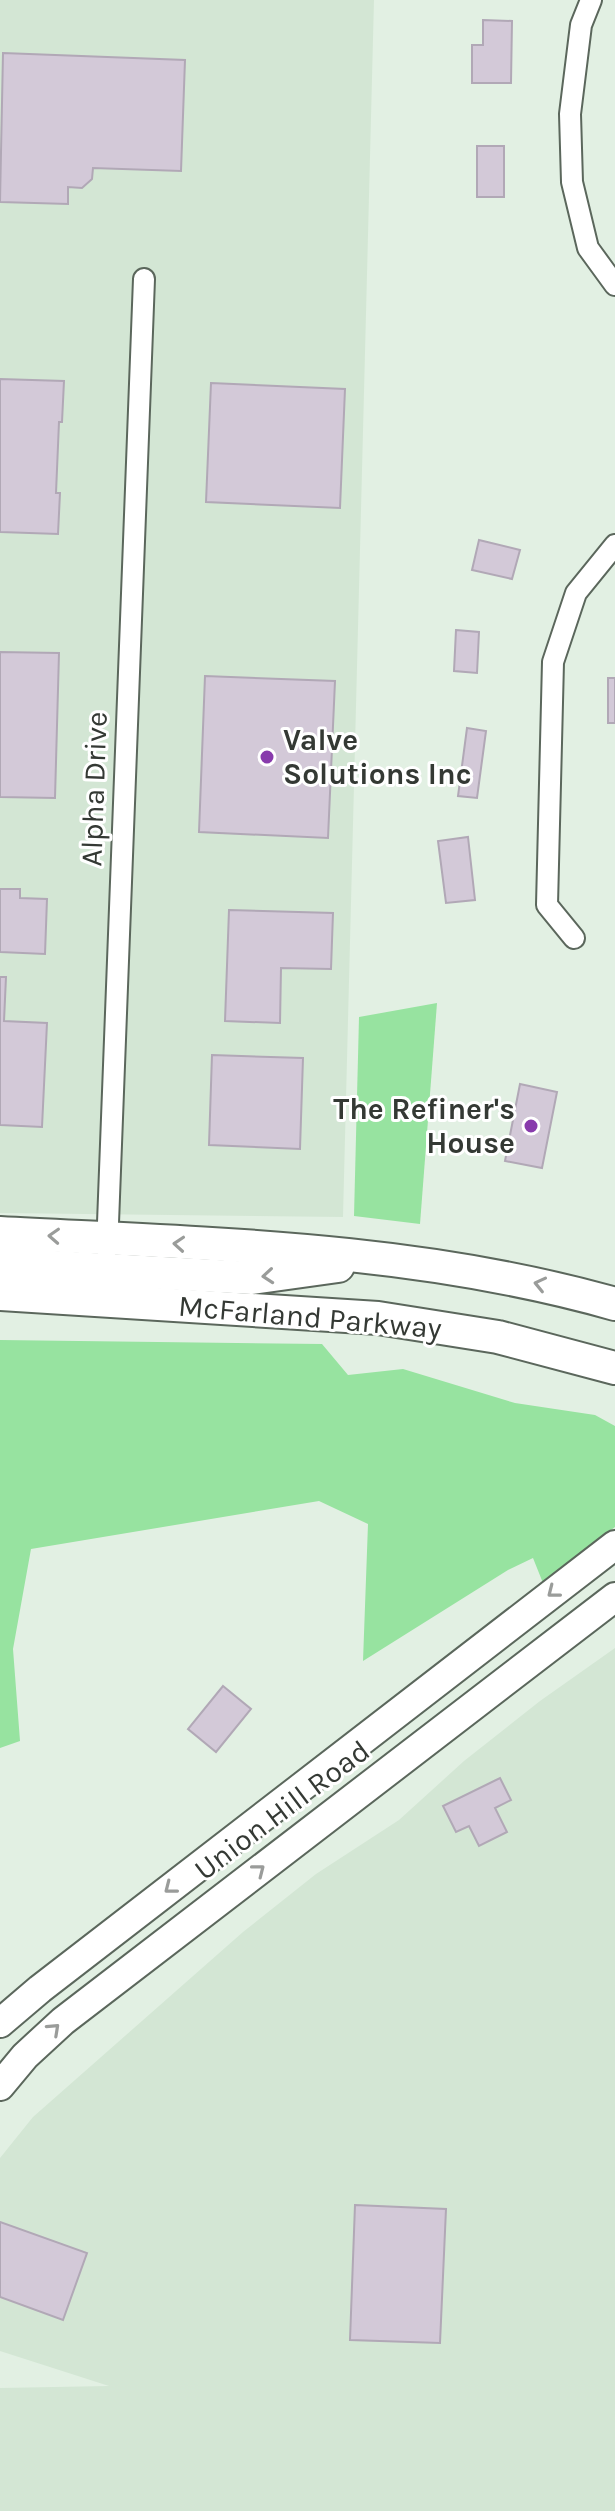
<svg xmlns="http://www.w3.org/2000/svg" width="615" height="2511" viewBox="0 0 615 2511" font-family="Karla,sans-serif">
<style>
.built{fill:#d3e6d4}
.green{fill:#97e3a0}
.building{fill:#d3c9d8;stroke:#b1a8b6;stroke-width:2}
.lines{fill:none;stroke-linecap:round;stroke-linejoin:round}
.street-casing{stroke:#5b675c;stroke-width:24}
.secondary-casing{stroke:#5b675c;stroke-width:32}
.primary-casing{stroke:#5b675c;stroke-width:36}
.street{stroke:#fff;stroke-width:20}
.secondary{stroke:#fff;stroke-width:28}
.primary{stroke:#fff;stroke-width:32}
.oneway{stroke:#9a9c9a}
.poi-dot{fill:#883bac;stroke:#fff;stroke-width:3}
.labels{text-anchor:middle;stroke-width:6;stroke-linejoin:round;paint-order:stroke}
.poi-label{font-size:30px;font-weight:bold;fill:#343934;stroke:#fff;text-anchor:start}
.street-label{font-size:30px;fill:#343934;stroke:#fff}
</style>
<rect width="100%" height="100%" fill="#e2f0e3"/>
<g class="built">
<path d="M 0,0 L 374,0 L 343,1217 L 0,1213 Z"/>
<path d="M 615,1648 L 615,2511 L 0,2511 L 0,2388 L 109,2386 L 0,2351 L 0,2158 L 33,2117 L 243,1932 L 316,1874 L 399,1820 L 464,1761 L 540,1701 Z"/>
</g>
<g class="green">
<path d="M 437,1003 L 420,1224 L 354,1216 L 359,1017 Z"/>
<path d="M 0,1340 L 322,1344 L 348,1375 L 403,1369 L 515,1403 L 595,1415 L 615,1426 L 615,1527 L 543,1583 L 533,1558 L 508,1570 L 363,1661 L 368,1524 L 319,1501 L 31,1549 L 13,1649 L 20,1741 L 0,1748 Z"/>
</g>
<g class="building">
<path d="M 483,20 L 512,21 L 511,83 L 472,83 L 472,45 L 483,45 Z"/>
<path d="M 3,53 L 185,60 L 181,171 L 93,168 L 92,179 L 82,188 L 68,187 L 68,204 L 0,202 Z"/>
<rect x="477" y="146" width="27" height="51"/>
<path d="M 0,379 L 64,381 L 62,422 L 59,422 L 56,493 L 60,493 L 58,534 L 0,532 Z"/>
<path d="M 211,383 L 345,389 L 340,508 L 206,502 Z"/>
<path d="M 479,540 L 520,550 L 512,579 L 472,570 Z"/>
<path d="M 456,630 L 479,632 L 477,673 L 454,671 Z"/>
<path d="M 0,652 L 59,653 L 55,798 L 0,797 Z"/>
<path d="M 205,676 L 335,681 L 328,838 L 199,832 Z"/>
<rect x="608" y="678" width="7" height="45"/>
<path d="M 467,728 L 486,731 L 477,798 L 458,796 Z"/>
<path d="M 468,837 L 475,900 L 446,903 L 438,841 Z"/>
<path d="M 0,889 L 20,889 L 20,898 L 47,899 L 45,954 L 0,952 Z"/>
<path d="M 229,910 L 333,913 L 331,969 L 281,968 L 280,1023 L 225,1021 Z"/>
<path d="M 0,977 L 6,977 L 4,1021 L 47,1023 L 42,1127 L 0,1125 Z"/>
<path d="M 212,1055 L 303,1058 L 300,1149 L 209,1145 Z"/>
<path d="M 520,1084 L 557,1092 L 542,1168 L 505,1161 Z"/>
<path d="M 223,1686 L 251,1709 L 216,1752 L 188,1729 Z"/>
<path d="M 500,1778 L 511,1800 L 495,1808 L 507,1832 L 479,1846 L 469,1826 L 456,1832 L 443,1806 Z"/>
<path d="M 355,2205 L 446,2209 L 440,2343 L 350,2340 Z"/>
<path d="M 0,2222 L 87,2253 L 63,2320 L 0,2297 Z"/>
</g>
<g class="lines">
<g class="street-casing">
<g id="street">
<path d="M 591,0 L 581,25 L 570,114 L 572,182 L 588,248 L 615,285"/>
<path d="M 574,938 L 547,905 L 553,662 L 576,593 L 615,545"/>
<path d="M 107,1249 L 144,279"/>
</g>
</g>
<g class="secondary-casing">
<g id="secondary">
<path d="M 0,2023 L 40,1989 L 615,1545"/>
<path d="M 0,2086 L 25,2056 L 63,2021 L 615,1597"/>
</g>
</g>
<g class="primary-casing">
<g id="primary">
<path d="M 0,1233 C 206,1244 415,1247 615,1304"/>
<path d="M 0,1264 L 252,1278 L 338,1266"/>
<path d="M 0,1294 L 378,1318 L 498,1337 L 615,1368"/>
</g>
</g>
<use href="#street" class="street"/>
<use href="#secondary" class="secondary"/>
<use href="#primary" class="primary"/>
</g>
<defs><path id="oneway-chevron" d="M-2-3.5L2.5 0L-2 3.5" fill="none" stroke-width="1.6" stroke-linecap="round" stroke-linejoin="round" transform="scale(2)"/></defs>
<g class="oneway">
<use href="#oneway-chevron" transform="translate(54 1236) rotate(-177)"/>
<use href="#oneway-chevron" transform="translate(179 1244) rotate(-176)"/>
<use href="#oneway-chevron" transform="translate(268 1276) rotate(175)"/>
<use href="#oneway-chevron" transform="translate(540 1284) rotate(-167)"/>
<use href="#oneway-chevron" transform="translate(553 1592) rotate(142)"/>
<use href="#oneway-chevron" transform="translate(259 1870) rotate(-38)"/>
<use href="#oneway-chevron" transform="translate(170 1888) rotate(142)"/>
<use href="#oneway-chevron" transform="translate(54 2029) rotate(-43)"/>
</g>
<g class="poi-dot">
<circle cx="267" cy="757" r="8"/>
<circle cx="531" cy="1126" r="8"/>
</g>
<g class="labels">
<g class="poi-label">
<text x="283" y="750">Valve<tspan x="283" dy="34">Solutions Inc</tspan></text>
<text x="515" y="1119" text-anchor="end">The Refiner's<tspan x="515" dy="34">House</tspan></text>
</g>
<g class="street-label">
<text transform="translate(94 789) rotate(-88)" y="10">Alpha Drive</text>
<text transform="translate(310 1317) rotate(5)" y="10">McFarland Parkway</text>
<text transform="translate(282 1810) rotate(-37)" y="10">Union Hill Road</text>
</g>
</g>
</svg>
